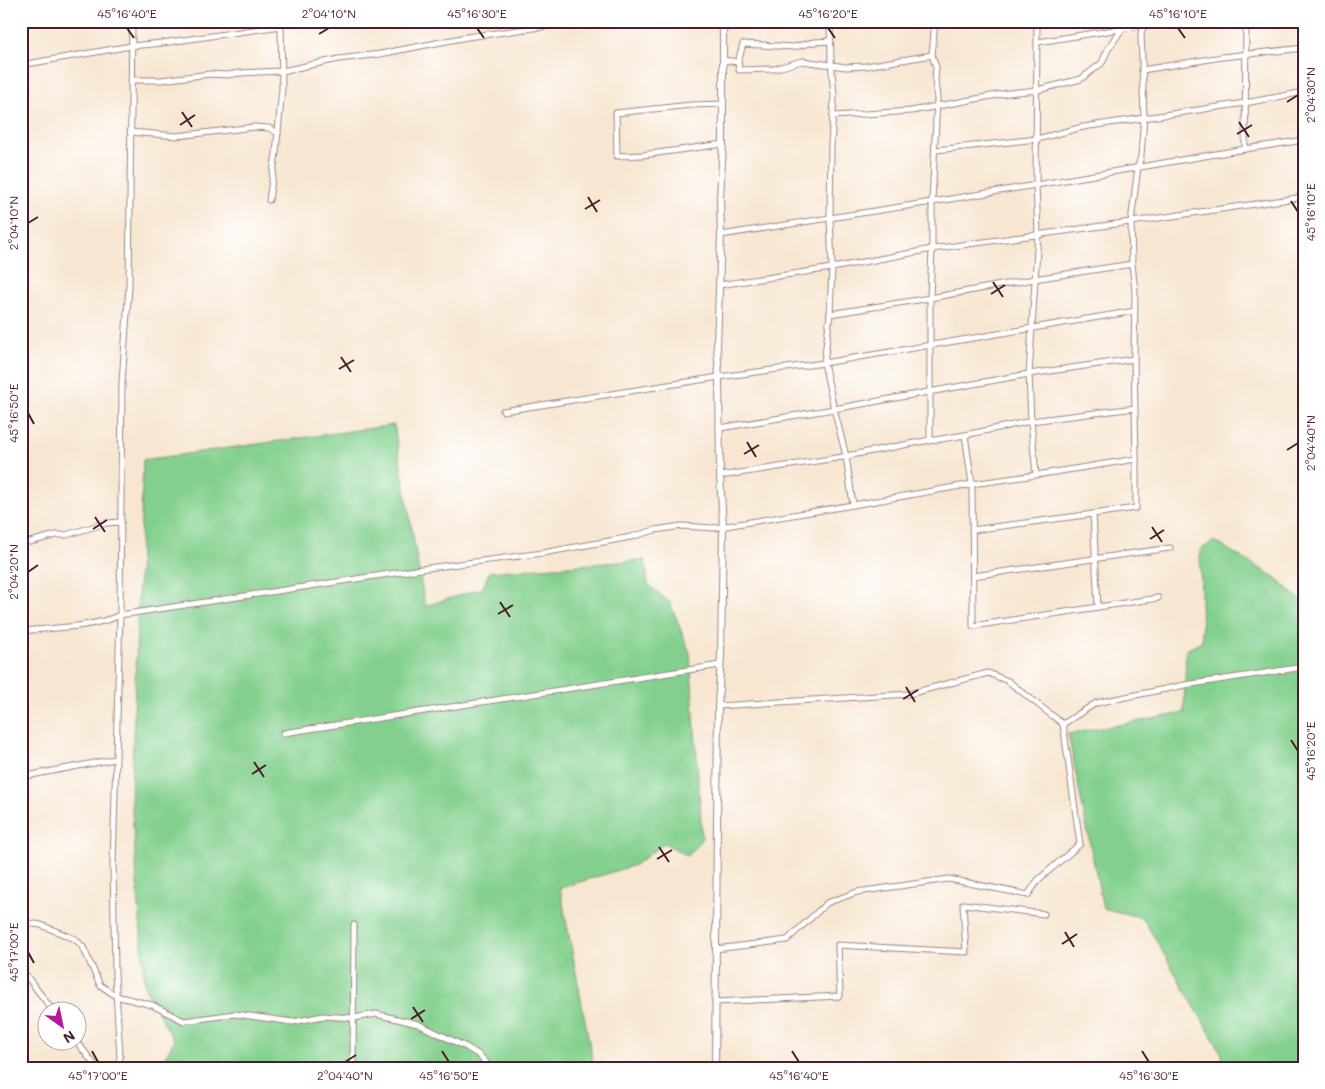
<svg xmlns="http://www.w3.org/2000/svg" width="1325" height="1089" viewBox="0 0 1325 1089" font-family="Mali,sans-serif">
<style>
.green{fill:#83d08e;stroke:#66785c}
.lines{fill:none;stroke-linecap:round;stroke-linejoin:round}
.minor-casing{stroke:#a0837e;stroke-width:7}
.tertiary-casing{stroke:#a0837e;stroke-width:8}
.minor{stroke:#fff;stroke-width:5}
.tertiary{stroke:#fff;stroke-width:6}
.ticks{fill:none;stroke:#4a1f2b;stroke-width:2}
.neatline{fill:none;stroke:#4a1f2b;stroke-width:2}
.ticks-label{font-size:12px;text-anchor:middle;fill:#4a1f2b}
</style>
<rect width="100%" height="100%" fill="#fff"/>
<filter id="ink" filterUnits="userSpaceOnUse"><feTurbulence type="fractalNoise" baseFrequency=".02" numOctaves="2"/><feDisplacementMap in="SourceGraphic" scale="10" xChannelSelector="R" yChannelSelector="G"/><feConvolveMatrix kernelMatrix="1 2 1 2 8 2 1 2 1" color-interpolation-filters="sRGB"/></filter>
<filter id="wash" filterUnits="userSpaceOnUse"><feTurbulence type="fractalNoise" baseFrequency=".0096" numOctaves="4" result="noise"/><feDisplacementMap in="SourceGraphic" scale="20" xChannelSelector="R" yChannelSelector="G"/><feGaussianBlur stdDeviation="1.12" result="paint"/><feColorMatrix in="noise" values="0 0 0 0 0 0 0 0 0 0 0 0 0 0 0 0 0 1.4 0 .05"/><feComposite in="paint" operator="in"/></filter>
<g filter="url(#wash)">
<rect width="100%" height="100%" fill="#f7e7d2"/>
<g class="green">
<path d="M 394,425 L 425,606 L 483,588 L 489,572 L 645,560 L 648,584 L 670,603 L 690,653 L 702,838 L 688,856 L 664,843 L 635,865 L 560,888 L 594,1068 L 158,1068 L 174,1041 L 145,988 L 131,798 L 143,460 Z"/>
<path d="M 1214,541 L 1276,578 L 1304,603 L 1304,1068 L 1223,1068 L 1222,1054 L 1143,918 L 1103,908 L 1068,734 L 1184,713 L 1186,650 L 1202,642 L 1200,550 Z"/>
</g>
</g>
<g filter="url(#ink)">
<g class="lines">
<g class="minor-casing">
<g id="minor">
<path d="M 830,21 L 831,60 L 834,96 L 831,145 L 830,217 L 832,268 L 830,314 L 930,298 L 930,440 L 846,456 L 834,409 L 1029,374 L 1038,234 L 1036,185 L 1245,149"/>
<path d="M 1037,21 L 1036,185 L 932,202 L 932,249 L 930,298 L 1034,279 L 1132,264"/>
<path d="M 1246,21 L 1245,149 L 1304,140"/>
<path d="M 1038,42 L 1151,24 L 1157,21"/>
<path d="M 723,60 L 738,62 L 739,70 L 774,69 L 802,61 L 846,67 L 866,66 L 932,55"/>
<path d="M 738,62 L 743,44 L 794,47 L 814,42 L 831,41"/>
<path d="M 21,65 L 131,46 L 162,43 L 281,26 L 282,89 L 276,153 L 269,200"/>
<path d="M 1142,70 L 1222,57 L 1304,48"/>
<path d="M 131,80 L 161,80 L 210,74 L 227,75 L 240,73 L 282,71 L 339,59 L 380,54 L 467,37 L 585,21"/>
<path d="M 833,116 L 911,111 L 1008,93 L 1038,90 L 1081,79 L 1102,63 L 1107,51 L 1122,29"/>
<path d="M 130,132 L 177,136 L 254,127 L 269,128 L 278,133"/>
<path d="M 723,144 L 643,155 L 617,156 L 616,113 L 691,105 L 723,104"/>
<path d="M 936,150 L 1037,139 L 1083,127 L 1245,103 L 1304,92"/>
<path d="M 721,235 L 932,202 L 937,99 L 935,80 L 936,67 L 932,55 L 935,21"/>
<path d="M 719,285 L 832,268 L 932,249 L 1131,222 L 1304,197"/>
<path d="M 1134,359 L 1135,291 L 1132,264 L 1131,222 L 1138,167 L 1141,156 L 1144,117 L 1141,33 L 1146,21"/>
<path d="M 503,411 L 719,377 L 824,363 L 830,314"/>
<path d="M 720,428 L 834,409 L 824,363 L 1135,311"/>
<path d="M 929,441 L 965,435"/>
<path d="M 846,456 L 853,505"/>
<path d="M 1036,475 L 972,484 L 965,435 L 1031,421 L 1029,374 L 1134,359 L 1136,459 L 1036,475 L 1031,421 L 1135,408"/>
<path d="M 720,476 L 849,456"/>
<path d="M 1093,514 L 1136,508 L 1136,459"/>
<path d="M 972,530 L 1093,514 L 1098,607"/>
<path d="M 21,541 L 30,542 L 56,535 L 66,535 L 106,523 L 121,522"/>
<path d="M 973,576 L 1170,548"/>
<path d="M 21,631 C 52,628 92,628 120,615 L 428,568 L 543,553 L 631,537 L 655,530 L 682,526 L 714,528 L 853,505 L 972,484 L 973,626 L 1158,598"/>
<path d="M 1063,724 L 1096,703 L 1185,685 L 1304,667"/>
<path d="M 284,733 L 720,665"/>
<path d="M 21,777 L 115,759"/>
<path d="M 21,922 L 41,925 L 75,939 L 83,947 L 100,985 L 116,996 L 152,1005 L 184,1021 L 235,1014 L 293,1022 L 323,1016 L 354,1018 L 376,1014 L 418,1024 L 466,1047 L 479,1055 L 491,1068"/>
<path d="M 716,949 L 787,940 L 827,903 L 857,892 L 949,879 L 1028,895 L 1038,880 L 1080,844 L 1063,724 L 1008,681 L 988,673 L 909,694 L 718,706"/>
<path d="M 21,969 L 54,1012"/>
<path d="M 715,1002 L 840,996 L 838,945 L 966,952 L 963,904 L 1044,914"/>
<path d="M 77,1042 L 97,1068"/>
<path d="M 117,1068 L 120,1057 L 115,974 L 113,864 L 120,615 L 122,382 L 129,286 L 132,21"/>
<path d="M 353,1068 L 354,925"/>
</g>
</g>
<g class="tertiary-casing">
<path id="tertiary" d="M 715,1068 L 718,706 L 721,656 L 723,526 L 720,476 L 719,377 L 717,346 L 721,235 L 720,198 L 723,144 L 723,21"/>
</g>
<use href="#minor" class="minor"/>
<use href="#tertiary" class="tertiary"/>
</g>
</g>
<path class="ticks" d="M 127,28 L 134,38M 477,28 L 484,38M 828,28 L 835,38M 1178,28 L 1185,38M 319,34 L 329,28M 1287,102 L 1298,95M 182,112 L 192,127M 1239,122 L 1249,137M 180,125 L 195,115M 1237,134 L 1252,125M 588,197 L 597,212M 1291,201 L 1298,212M 585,209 L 600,200M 28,223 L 38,217M 993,282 L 1003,297M 991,294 L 1005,285M 341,357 L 351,372M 339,369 L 354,360M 28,413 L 34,424M 747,442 L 756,457M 1287,450 L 1298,443M 744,454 L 759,445M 95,517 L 105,532M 1152,527 L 1162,542M 93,529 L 107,520M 1150,539 L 1164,530M 28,572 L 38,565M 500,602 L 510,617M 498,614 L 513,605M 906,687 L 915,702M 903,699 L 918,690M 1291,740 L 1298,751M 254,762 L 264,777M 252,774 L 266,765M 659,847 L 669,862M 657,859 L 672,850M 1065,932 L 1074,947M 1062,944 L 1077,934M 28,952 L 34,963M 413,1007 L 423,1022M 411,1019 L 425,1010M 92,1051 L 98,1062M 442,1051 L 449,1062M 792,1051 L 799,1062M 1142,1051 L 1149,1062M 345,1062 L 356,1055"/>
<rect width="1325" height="1089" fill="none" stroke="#fff" stroke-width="55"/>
<g transform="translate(62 1026) rotate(147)"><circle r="24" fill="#ffffff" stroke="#b7a5aa"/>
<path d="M0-4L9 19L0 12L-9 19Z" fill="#b5179e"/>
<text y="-8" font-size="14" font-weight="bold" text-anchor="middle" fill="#4a1f2b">N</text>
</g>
<rect x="28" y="28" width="1270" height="1034" class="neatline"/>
<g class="ticks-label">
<text x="127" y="18">45°16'40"E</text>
<text x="329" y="18">2°04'10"N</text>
<text x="477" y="18">45°16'30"E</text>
<text x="828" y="18">45°16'20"E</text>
<text x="1178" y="18">45°16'10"E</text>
<text transform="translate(1311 95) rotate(-90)" y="4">2°04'30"N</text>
<text transform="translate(1311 212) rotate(-90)" y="4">45°16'10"E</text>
<text transform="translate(14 223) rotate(-90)" y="4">2°04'10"N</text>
<text transform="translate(14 413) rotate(-90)" y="4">45°16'50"E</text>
<text transform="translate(1311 443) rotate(-90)" y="4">2°04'40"N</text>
<text transform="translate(14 572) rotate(-90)" y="4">2°04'20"N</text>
<text transform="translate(1311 751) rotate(-90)" y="4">45°16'20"E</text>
<text transform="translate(14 952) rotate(-90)" y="4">45°17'00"E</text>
<text x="98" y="1080">45°17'00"E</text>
<text x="345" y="1080">2°04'40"N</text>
<text x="449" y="1080">45°16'50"E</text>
<text x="799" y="1080">45°16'40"E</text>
<text x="1149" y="1080">45°16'30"E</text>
</g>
</svg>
